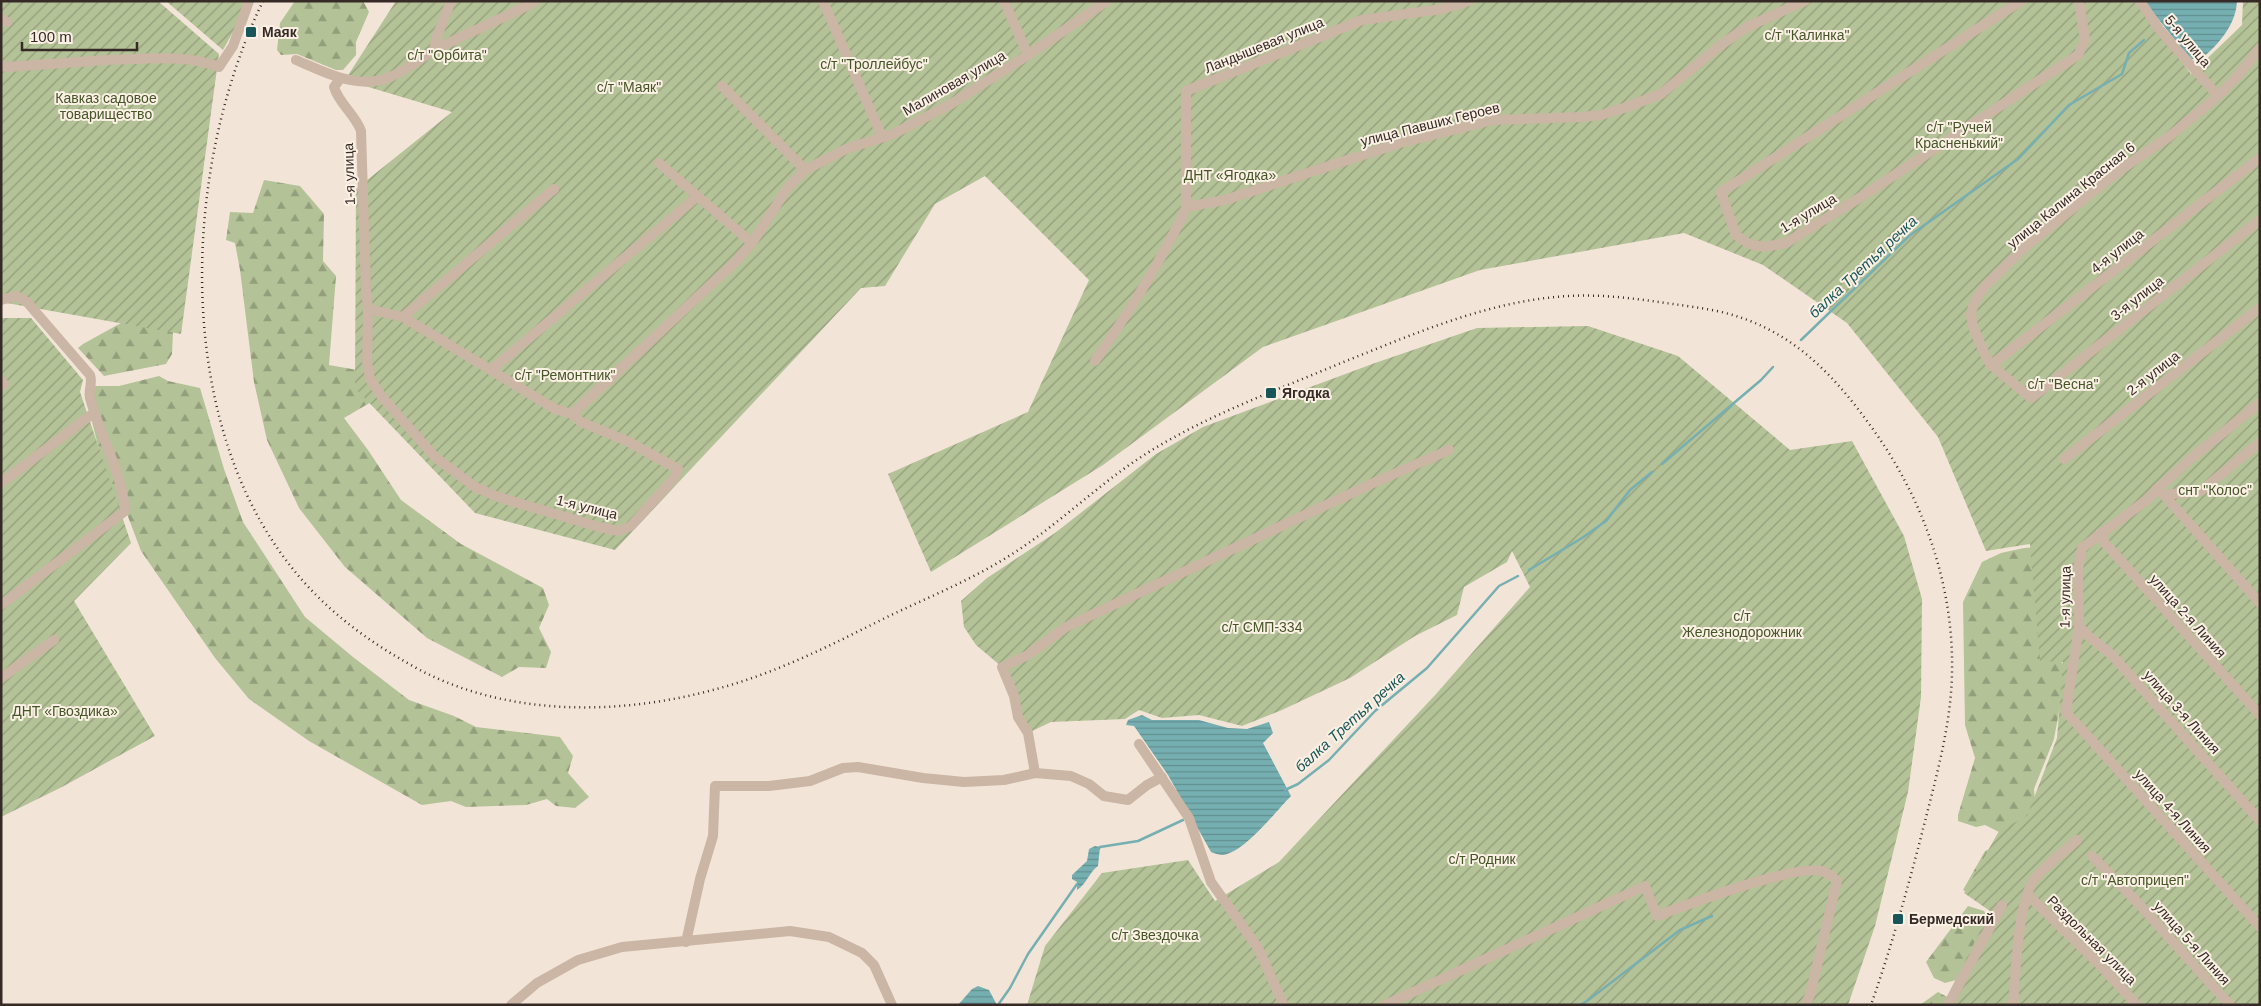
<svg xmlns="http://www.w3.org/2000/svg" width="2261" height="1006" viewBox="0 0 2261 1006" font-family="Arial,sans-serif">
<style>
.forest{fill:url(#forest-firs)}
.garden{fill:url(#garden-furrows)}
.water{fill:url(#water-rules)}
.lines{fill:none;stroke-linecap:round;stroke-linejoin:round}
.stream{stroke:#76afb1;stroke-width:2.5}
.minor{stroke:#cbb5a4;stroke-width:10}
.rail{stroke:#362a26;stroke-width:2.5;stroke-dasharray:1 4;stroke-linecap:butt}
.poi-dot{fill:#195659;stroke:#faf0e4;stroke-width:2}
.labels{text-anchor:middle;stroke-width:4;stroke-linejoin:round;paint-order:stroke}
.poi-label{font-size:14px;font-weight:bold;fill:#362a26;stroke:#faf0e4;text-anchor:start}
.park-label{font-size:14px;fill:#465528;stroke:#faf0e4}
.street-label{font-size:14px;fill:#362a26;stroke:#faf0e4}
.water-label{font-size:15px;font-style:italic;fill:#195659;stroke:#faf0e4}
</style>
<defs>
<pattern id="forest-firs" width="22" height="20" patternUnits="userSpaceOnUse" patternTransform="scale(1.25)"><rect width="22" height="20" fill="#b4c297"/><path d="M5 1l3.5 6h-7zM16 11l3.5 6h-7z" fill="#939e7b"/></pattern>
<pattern id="garden-furrows" width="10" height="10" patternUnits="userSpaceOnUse" patternTransform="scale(1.25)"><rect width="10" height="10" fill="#b4c297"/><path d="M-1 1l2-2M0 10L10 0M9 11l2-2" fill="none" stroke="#939e7b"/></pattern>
<pattern id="water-rules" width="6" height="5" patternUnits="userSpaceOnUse" patternTransform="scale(1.25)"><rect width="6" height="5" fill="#76afb1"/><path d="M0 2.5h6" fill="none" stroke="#628f90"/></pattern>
</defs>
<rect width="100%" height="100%" fill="#f2e5d8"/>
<g class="forest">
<path d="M 295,1 L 363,1 L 369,12 L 356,42 L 356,55 L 343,70 L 336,70 L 297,54 L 281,55 L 277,50 L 280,23 Z"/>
<path d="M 264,180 L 300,186 L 324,214 L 323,261 L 336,276 L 329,365 L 363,371 L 378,398 L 344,418 L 368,450 L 401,500 L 461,544 L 543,588 L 549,605 L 539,628 L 551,652 L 546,668 L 519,667 L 502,677 L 427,638 L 345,567 L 299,508 L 267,440 L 254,382 L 240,270 L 235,243 L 226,240 L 230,212 L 253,213 Z"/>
<path d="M 174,309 L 172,354 L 166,364 L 104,376 L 78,348 L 83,344 L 130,318 Z"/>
<path d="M 159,376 L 168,381 L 200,388 L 224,469 L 243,522 L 305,617 L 353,657 L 409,700 L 454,716 L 476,727 L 560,737 L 573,756 L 568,773 L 589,797 L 575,808 L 556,806 L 547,799 L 526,805 L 466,807 L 451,801 L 422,805 L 309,741 L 249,699 L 215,658 L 141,551 L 127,514 L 115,512 L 91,418 L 94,386 L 119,386 Z"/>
<path d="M 2063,545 L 2051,651 L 2067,668 L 2054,739 L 2034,789 L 2036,814 L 1975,896 L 1963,890 L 1985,851 L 1997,846 L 2005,835 L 1985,825 L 1976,827 L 1958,821 L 1958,815 L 1975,758 L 1965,725 L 1963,602 L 1982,562 L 2001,553 L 2024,548 Z"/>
<path d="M 1968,906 L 1984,911 L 1990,921 L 1971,976 L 1945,983 L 1934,978 L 1926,962 Z"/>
<path d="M 1938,992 L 1951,999 L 1949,1005 L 1920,1005 Z"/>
</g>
<g class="garden">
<path d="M 1,1 L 158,1 L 219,54 L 181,334 L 1,302 Z"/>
<path d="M 166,1 L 250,1 L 223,50 Z"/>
<path d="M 396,1 L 2136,1 L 2191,74 L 2242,25 L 2243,1 L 2260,1 L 2260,1005 L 1943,1005 L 1990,911 L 1964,893 L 1999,831 L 2027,816 L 2057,738 L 2063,662 L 2040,661 L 2030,544 L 1986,551 L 1938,437 L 1847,323 L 1763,265 L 1684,233 L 1480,270 L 1263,347 L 1103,465 L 931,572 L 888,474 L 1028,412 L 1089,280 L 985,176 L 935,204 L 885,286 L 861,288 L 615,550 L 475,513 L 355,388 L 356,189 L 452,112 L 345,80 Z"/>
<path d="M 1,318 L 31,318 L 83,380 L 80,392 L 131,543 L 74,601 L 155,736 L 62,787 L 1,817 Z"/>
<path d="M 1588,326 L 1678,356 L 1790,450 L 1852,441 L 1904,536 L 1922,599 L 1921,697 L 1908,792 L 1875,926 L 1848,1005 L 1027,1005 L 1045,946 L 1102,873 L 1188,860 L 1215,901 L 1279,862 L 1436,694 L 1530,587 L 1512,551 L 1507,562 L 1464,587 L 1457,615 L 1415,636 L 1350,678 L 1282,710 L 1242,726 L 1199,715 L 1162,718 L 1139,710 L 1125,719 L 1051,722 L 1028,733 L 1002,667 L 976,645 L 964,627 L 961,601 L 987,578 L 1055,533 L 1156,454 L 1203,427 L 1375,363 L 1477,328 Z"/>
</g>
<g class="water">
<path d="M 2144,1 L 2237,1 C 2236,25 2218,45 2201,59 L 2190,59 Z"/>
<path d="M 1142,715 L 1152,720 L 1199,720 L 1228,728 L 1247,729 L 1269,722 L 1273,733 L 1263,743 L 1291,796 C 1276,811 1244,853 1223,855 C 1219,855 1214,853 1211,852 L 1168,775 L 1134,726 L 1126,725 L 1128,720 Z"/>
<path d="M 1095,846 L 1100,847 L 1098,866 C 1089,872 1087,884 1077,890 L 1077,882 L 1072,879 L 1072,875 L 1087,861 L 1089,849 Z"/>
<path d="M 978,986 L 989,990 L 997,1005 L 958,1005 L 972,989 Z"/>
</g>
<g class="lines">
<g class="stream">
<path d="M 1801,340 L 1909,236 L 2018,159 L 2069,105 L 2122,74 L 2129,53 L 2144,40"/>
<path d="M 1662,464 L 1761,380 L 1773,367"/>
<path d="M 1529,570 L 1582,538 L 1606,521 L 1630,490 L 1652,472"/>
<path d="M 1285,790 L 1298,784 L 1329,760 L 1375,711 L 1427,668 L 1499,586 L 1518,576"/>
<path d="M 1098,850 L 1100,847 L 1138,841 L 1183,820"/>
<path d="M 998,1005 L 1010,988 L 1028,954 L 1077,884"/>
<path d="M 1580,1005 L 1587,1001 L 1680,930 L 1712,916"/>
</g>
<g class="minor">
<path d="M 823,1 L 882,137"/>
<path d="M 1004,1 L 1028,55"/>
<path d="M 2021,1 L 1721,192 L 1736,235 L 1749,244 L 1764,247 L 1786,243 L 1864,195 L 2078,55 L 2085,40 L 2079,1"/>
<path d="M 2140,1 L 2159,29 L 2218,96"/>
<path d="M 1,19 L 7,22"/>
<path d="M 2260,48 L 2235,79 L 2218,96 L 2170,136 L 2120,170 L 2025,247 L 1984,287 L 1974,303 L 1971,314 L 1973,327 L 1986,357 L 1991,365 L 2031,398 L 2260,220"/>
<path d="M 434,51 L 436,39 L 451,1"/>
<path d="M 296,60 C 322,71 348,85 376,81 C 397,78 416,61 433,51 C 467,33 502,19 536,1"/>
<path d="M 1,65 L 6,67 C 48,65 90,60 132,59 C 163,58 191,56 219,67 L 233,46 L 249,1"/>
<path d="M 340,79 L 334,87 C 339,104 355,114 361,131 L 366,290 L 368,309 L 367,362 L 370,379 L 382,397 L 435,457 L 475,487 L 498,497 L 599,527 L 619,531 L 631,526 L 675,477 L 678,469 L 627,441 L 581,422 L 572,414 L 555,409 L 403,317 L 368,309"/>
<path d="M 722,86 L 805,170"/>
<path d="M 659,163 L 752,243"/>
<path d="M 1186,207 L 1225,200 L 1400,143 L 1493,120 L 1582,117 L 1601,115 L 1624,108 L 1661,94 L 1722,44 L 1749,26 L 1805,1"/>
<path d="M 1,300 L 17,296 L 27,302 L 90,375 C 93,383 88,390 90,398 C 100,436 122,472 125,511 L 1,605"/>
<path d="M 403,317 L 554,189"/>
<path d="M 1095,361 C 1122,322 1147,284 1169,242 C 1175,230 1182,220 1186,207 L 1186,91 L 1362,20 L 1442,9 L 1469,1"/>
<path d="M 1991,365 L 2260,158"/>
<path d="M 491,370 L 698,196"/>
<path d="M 1,380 L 4,384 L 1,386"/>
<path d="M 572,414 L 735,262 L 752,243 L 788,187 L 805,170 L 846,149 L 893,134 L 951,104 L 1028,55 L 1107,1"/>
<path d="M 2260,442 L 2201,491 L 2164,495 L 2157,489 L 2148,499 L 2082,548 L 2078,569 L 2079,626 L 2066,712 L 2260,927"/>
<path d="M 2064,459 L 2260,308"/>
<path d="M 1,483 L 95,412"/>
<path d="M 2157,489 L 2194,456 L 2260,403"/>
<path d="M 2164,495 L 2260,603"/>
<path d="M 2100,533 L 2105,543 L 2260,715"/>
<path d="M 2079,626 L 2087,635 L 2112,655 L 2260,821"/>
<path d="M 1,678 L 54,640"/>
<path d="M 1139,744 L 1189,818 L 1211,882 L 1258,948 L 1284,1005"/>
<path d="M 1035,773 L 1028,733 L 1018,717 L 1014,696 L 1002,667 L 1028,655 L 1066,627 L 1371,484 L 1449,450"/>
<path d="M 2092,856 L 2139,904 L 2230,1005"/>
<path d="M 2028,895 L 2101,966 L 2137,1005"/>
<path d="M 686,942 L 700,879 L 713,836 L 715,786 L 769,786 L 810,781 L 843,768 L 858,767 L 923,778 L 964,782 L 1004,780 L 1035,773 L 1071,776 L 1089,784 L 1104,796 L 1128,800 L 1147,785 L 1162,777"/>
<path d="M 511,1005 L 537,983 L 578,960 L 622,947 L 790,931 L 829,937 L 862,953 L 874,965 L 892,1005"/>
<path d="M 1385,1005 L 1645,886 L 1657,916 C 1686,905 1800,862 1825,872 C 1829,874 1834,878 1837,881 L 1810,995 L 1805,1005"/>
<path d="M 1948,1005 L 2002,905"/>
<path d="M 2013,1005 C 2016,975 2017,899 2036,877 C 2048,863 2064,852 2077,840"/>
</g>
<path class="rail" d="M 263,1 C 193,146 178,344 246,493 C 285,576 340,627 420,670 C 529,727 670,713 781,667 C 818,652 853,634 889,616 C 929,597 971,580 1009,556 C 1059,525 1101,481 1152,450 C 1211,414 1277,390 1341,363 C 1414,334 1490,300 1569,296 C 1604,294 1638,299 1673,304 C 1687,306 1702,308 1717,311 C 1791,327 1835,375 1877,435 C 1925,504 1954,588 1952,673 C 1951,727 1935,781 1922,833 C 1907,891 1891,948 1871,1005"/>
</g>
<g class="poi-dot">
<rect x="245" y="26" width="12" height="12" rx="2.5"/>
<rect x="1265" y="387" width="12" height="12" rx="2.5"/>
<rect x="1892" y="913" width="12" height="12" rx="2.5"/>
</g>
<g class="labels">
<g class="poi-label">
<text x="262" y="37">Маяк</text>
<text x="1282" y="398">Ягодка</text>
<text x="1909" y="924">Бермедский</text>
</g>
<g class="park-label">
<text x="1807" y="40">с/т "Калинка"</text>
<text x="447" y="60">с/т "Орбита"</text>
<text x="874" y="69">с/т "Троллейбус"</text>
<text x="629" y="92">с/т "Маяк"</text>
<text x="106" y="103">Кавказ садовое<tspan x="106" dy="16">товарищество</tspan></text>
<text x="1959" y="132">с/т "Ручей<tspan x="1959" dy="16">Красненький"</tspan></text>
<text x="1230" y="180">ДНТ «Ягодка»</text>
<text x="565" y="380">с/т "Ремонтник"</text>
<text x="2063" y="389">с/т "Весна"</text>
<text x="2215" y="495">снт "Колос"</text>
<text x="1742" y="621">с/т<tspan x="1742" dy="16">Железнодорожник</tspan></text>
<text x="1262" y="632">с/т СМП-334</text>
<text x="65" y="716">ДНТ «Гвоздика»</text>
<text x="1482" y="864">с/т Родник</text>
<text x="2135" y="885">с/т "Автоприцеп"</text>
<text x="1155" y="940">с/т Звездочка</text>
</g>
<g class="street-label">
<text transform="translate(2188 41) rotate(50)" y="5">5-я улица</text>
<text transform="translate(1264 45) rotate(-22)" y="5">Ландышевая улица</text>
<text transform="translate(954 83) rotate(-30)" y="5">Малиновая улица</text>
<text transform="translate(1430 124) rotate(-14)" y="5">улица Павших Героев</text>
<text transform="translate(349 174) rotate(-92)" y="5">1-я улица</text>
<text transform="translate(2071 195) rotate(-39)" y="5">улица Калина Красная 6</text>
<text transform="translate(1808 213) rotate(-31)" y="5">1-я улица</text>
<text transform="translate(2117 251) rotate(-38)" y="5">4-я улица</text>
<text transform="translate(2137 298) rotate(-38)" y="5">3-я улица</text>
<text transform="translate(2153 373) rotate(-38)" y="5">2-я улица</text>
<text transform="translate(587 507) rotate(14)" y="5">1-я улица</text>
<text transform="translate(2065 597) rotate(-89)" y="5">1-я улица</text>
<text transform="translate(2188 616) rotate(48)" y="5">улица 2-я Линия</text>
<text transform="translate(2182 712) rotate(48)" y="5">улица 3-я Линия</text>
<text transform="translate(2173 811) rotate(48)" y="5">улица 4-я Линия</text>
<text transform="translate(2092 940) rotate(45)" y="5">Раздольная улица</text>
<text transform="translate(2192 943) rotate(48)" y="5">улица 5-я Линия</text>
</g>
<g class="water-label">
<text transform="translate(1863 267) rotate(-43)" y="5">балка Третья речка</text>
<text transform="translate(1350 722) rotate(-42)" y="5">балка Третья речка</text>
</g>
</g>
<rect width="2261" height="1006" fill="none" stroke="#362a26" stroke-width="5"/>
<path d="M22 42v8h115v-8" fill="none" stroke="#362a26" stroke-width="2.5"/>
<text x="30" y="42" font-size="15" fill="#362a26" stroke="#faf0e4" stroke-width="4" paint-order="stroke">100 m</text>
</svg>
